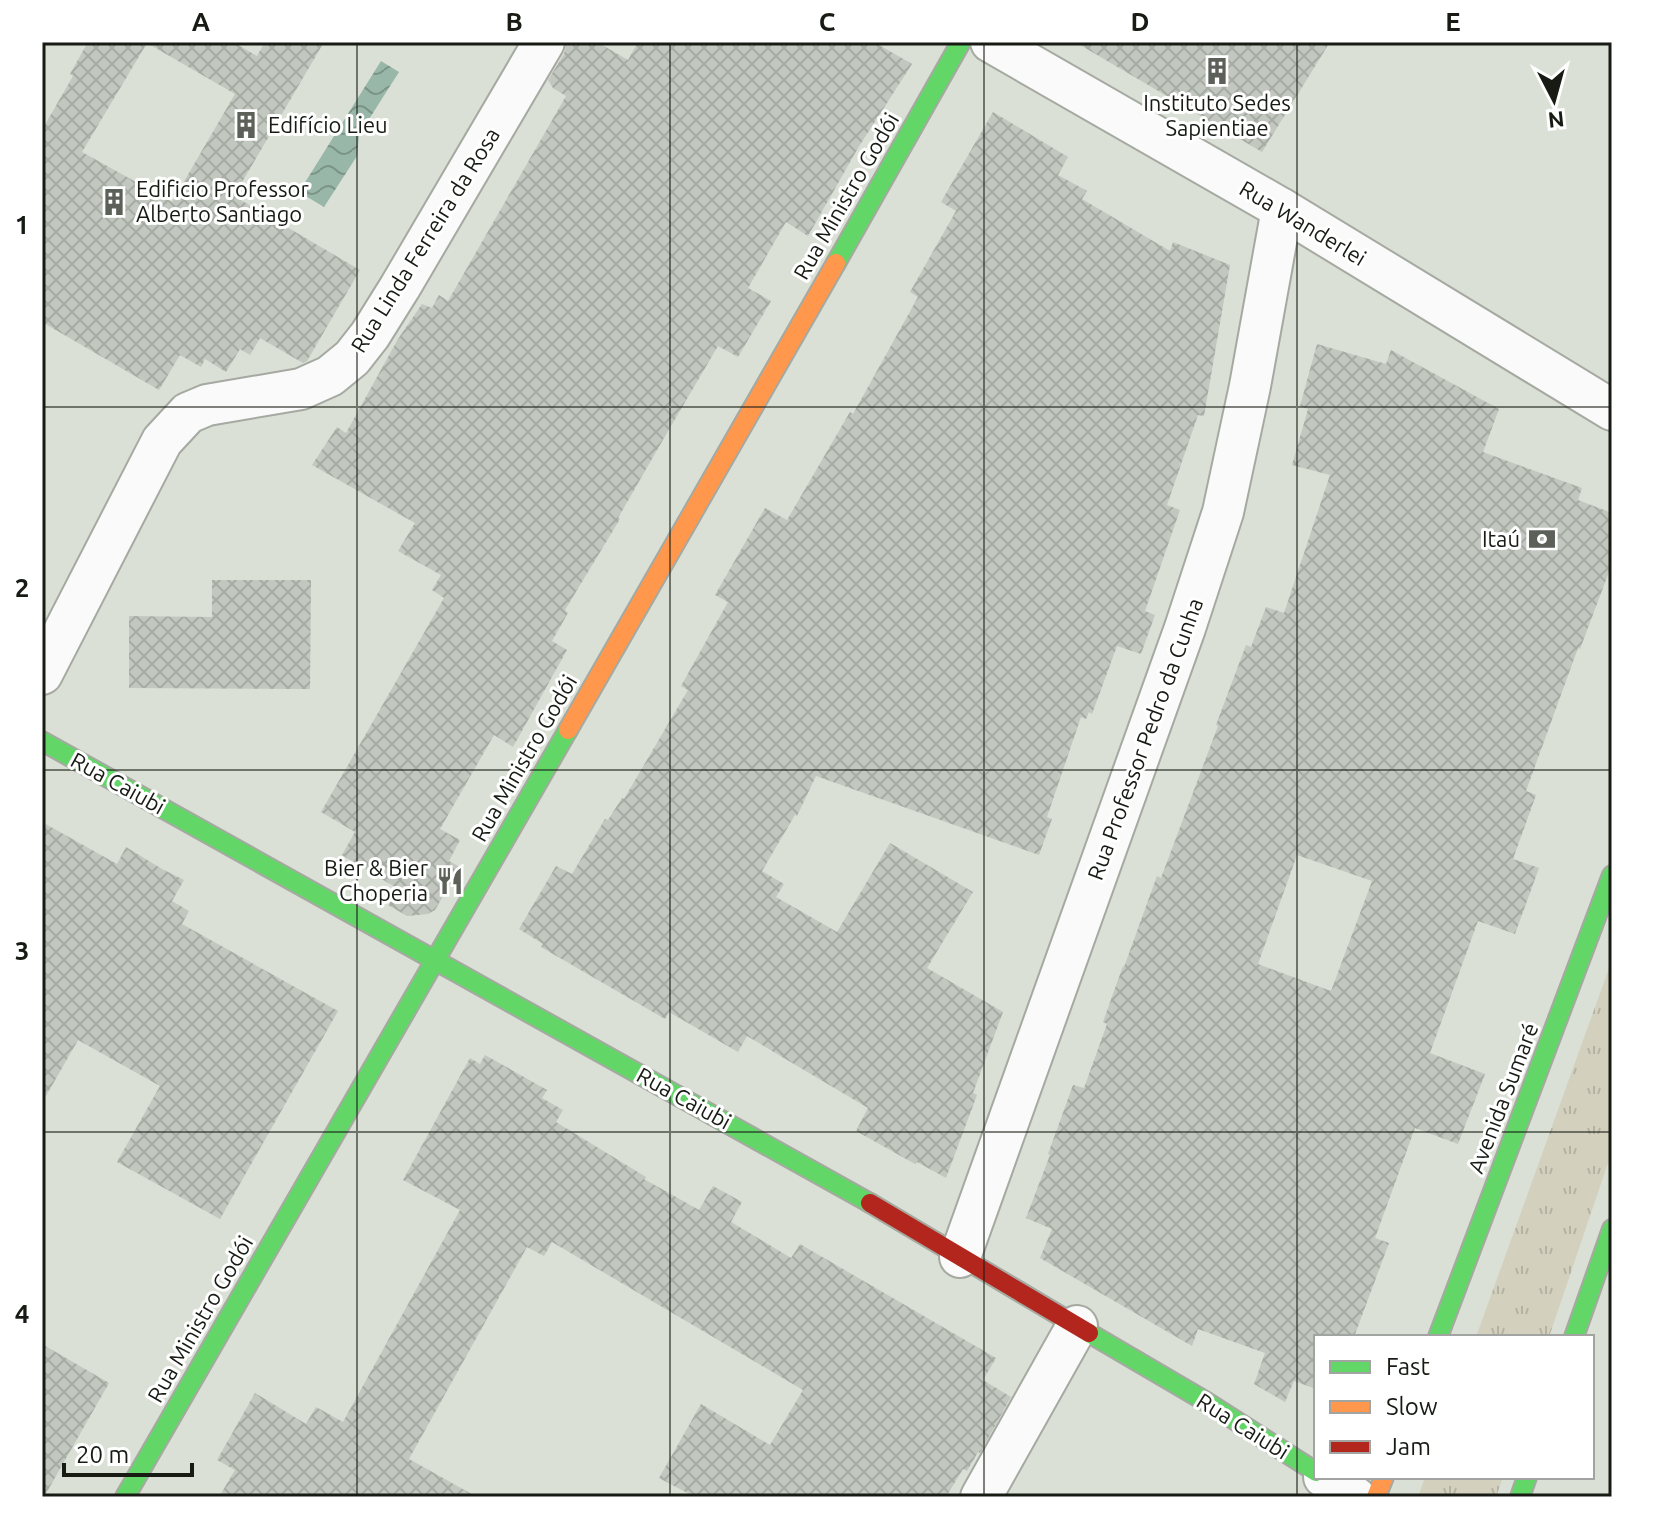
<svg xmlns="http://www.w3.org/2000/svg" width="1654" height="1539" viewBox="0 0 1654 1539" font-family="Ubuntu,sans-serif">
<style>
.grass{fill:url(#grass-tufts)}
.water{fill:url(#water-waves)}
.building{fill:url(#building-cross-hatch);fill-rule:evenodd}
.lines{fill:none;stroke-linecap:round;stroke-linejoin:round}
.street-casing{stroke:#a5a9a1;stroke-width:44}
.fast-casing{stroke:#a5a9a1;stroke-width:22}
.slow-casing{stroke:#a5a9a1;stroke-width:22}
.jam-casing{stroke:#a5a9a1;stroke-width:22}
.street{stroke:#f9faf9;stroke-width:40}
.fast{stroke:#63d668;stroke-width:18}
.slow{stroke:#ff974d;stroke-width:18}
.jam{stroke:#b3261e;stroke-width:18}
.grid{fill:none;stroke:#171b14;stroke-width:2;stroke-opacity:0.55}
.labels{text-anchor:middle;stroke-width:6;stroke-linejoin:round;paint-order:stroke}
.poi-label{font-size:22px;fill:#171b14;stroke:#fff;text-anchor:start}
.street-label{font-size:22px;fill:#171b14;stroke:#fff}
.neatline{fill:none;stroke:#171b14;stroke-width:3}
.grid-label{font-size:26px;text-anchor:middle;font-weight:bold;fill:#171b14}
</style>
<defs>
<pattern id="grass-tufts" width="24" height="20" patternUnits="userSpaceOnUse" patternTransform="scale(2)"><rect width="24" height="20" fill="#d3d0bd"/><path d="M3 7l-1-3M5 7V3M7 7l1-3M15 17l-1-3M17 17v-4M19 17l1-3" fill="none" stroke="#b4b2a2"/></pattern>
<pattern id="water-waves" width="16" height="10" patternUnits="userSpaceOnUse" patternTransform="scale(2)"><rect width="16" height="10" fill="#98b7a9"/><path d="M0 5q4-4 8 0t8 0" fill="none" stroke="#7b9488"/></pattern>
<pattern id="building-cross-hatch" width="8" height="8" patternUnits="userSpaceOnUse" patternTransform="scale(2)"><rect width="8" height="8" fill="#c2c8c0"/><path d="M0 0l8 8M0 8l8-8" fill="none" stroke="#a6aba4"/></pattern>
</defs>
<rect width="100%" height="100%" fill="#dae0d5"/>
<g class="grass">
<path d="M 1612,960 L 1612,1151 L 1549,1337 L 1476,1337 Z"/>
<path d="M 1425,1477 L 1503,1477 L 1496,1497 L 1418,1497 Z"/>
</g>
<path class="water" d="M 381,61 L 399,72 L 359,135 L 357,156 L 324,207 L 299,192 Z"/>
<g class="building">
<path d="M 88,42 L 233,42 L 257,56 L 265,42 L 324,42 L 234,196 L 360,270 L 307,361 L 303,363 L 260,338 L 250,355 L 240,349 L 226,372 L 205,359 L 201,367 L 180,355 L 159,390 L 42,322 L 42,130 L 73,76 L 70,74 ZM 147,43 L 235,94 L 172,202 L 82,152 Z"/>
<path d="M 567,42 L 597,42 L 628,60 L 638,42 L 874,42 L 912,64 L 858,148 L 808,236 L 786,222 L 748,288 L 771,301 L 738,357 L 718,346 L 664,438 L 618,518 L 620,519 L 565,610 L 568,613 L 552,641 L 567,650 L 513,747 L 494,735 L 440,829 L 460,840 L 449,861 L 460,867 L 435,910 L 428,914 L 407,916 L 388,905 L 400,890 L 342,855 L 355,832 L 321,812 L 444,598 L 432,590 L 441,575 L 398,551 L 415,523 L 312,465 L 337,427 L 346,433 L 398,339 L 422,304 L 432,308 L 439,295 L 448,301 L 566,96 L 553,88 L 548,80 L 564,54 Z"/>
<path d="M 1075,42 L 1330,42 L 1262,152 Z"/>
<path d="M 993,112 L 1068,157 L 1058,175 L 1087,191 L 1082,199 L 1170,251 L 1173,242 L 1230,265 L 1204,416 L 1198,415 L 1167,505 L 1180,510 L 1145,611 L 1155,615 L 1141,654 L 1117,646 L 1092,714 L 1089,712 L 1086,719 L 1081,717 L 1047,817 L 1052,819 L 1039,855 L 816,776 L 797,816 L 795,815 L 762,871 L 784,884 L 776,897 L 837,932 L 890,843 L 973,892 L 927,968 L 1003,1012 L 973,1093 L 977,1095 L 946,1178 L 917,1162 L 915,1164 L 856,1131 L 868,1108 L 747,1036 L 738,1052 L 669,1012 L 665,1019 L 541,947 L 543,944 L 519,929 L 556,866 L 572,874 L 605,819 L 608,820 L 622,798 L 624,799 L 688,690 L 681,686 L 728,602 L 715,595 L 765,508 L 787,520 L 850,412 L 853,414 L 918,297 L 910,292 L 956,211 L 941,202 Z"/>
<path d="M 1317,344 L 1386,364 L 1391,350 L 1499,409 L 1483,452 L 1582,488 L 1578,500 L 1612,513 L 1612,564 L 1580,649 L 1578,648 L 1526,791 L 1536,795 L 1513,859 L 1539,868 L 1515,934 L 1478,921 L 1430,1053 L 1485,1074 L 1458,1144 L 1415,1128 L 1375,1238 L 1389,1243 L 1354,1337 L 1316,1337 L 1316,1389 L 1294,1381 L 1285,1402 L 1254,1384 L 1265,1353 L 1198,1329 L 1192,1346 L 1040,1258 L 1052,1229 L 1026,1218 L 1050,1155 L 1048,1154 L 1073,1085 L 1084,1088 L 1107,1024 L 1103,1022 L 1123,966 L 1124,967 L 1157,876 L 1161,878 L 1218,726 L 1216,725 L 1246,645 L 1251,647 L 1266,607 L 1284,613 L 1330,475 L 1292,465 L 1308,409 L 1300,406 ZM 1297,855 L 1372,881 L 1331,991 L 1258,964 Z"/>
<path d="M 212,580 L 311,580 L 310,689 L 129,688 L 129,616 L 212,617 Z"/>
<path d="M 42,822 L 117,864 L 126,847 L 162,869 L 184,880 L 172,901 L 189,911 L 182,924 L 338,1011 L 220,1219 L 117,1162 L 160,1086 L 78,1040 L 42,1103 Z"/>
<path d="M 485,1055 L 547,1090 L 542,1098 L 563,1110 L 556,1122 L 646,1177 L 644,1179 L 699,1210 L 713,1186 L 742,1202 L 731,1222 L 791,1258 L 800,1244 L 996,1358 L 983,1380 L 1011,1397 L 980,1453 L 978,1452 L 967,1471 L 963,1469 L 946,1497 L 695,1497 L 659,1478 L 701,1404 L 770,1445 L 803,1390 L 552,1242 L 544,1256 L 527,1247 L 409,1459 L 477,1497 L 219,1497 L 235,1470 L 217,1460 L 255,1393 L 306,1424 L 316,1407 L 343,1422 L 460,1210 L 403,1180 L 470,1058 L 480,1064 Z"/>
<path d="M 42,1344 L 109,1383 L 44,1497 L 42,1497 Z"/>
</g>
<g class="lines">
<g class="street-casing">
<g id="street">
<path d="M 991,42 L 1282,209 L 1612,410"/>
<path d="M 42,674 L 162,441 L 188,413 L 207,405 L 301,389 L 330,376 L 352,358 L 370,335 L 400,287 L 544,42"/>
<path d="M 960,1257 L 1185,628 L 1223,512 L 1250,386 L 1282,209"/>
<path d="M 1324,1477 L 1355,1497"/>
<path d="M 981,1497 L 1077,1326"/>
</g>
</g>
<g class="fast-casing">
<g id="fast">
<path d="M 836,263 L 961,42"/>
<path d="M 42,741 L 870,1203"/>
<path d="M 1089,1333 L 1205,1401 L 1316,1472"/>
<path d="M 1438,1337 L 1612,875"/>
<path d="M 1574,1337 L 1612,1229"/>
<path d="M 125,1497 L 568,730"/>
<path d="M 1520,1497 L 1527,1477"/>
</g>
</g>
<g class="slow-casing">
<g id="slow">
<path d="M 568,730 L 836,263"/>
<path d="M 1376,1497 L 1384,1477"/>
</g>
</g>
<g class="jam-casing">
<path id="jam" d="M 870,1203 L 1089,1333"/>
</g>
<use href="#street" class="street"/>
<use href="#fast" class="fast"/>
<use href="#slow" class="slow"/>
<use href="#jam" class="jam"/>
</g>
<path class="grid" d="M 357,42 L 357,1497M 670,42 L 670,1497M 984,42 L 984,1497M 1297,42 L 1297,1497M 42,407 L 1612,407M 42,770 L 1612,770M 42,1132 L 1612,1132"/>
<defs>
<g id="building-bare" transform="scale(2.16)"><path d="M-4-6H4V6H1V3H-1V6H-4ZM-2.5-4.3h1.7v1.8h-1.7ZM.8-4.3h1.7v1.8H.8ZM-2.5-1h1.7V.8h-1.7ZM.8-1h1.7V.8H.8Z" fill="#5b6058" stroke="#fff" stroke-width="2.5" paint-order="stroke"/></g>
<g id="bank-bare" transform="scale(2.16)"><path d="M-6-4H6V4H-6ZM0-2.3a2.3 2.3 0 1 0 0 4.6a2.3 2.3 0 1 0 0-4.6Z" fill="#5b6058" stroke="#fff" stroke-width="2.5" paint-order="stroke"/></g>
<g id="restaurant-bare" transform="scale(2.16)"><path d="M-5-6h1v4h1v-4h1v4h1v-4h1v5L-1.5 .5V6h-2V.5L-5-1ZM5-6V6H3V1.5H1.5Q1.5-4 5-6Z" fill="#5b6058" stroke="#fff" stroke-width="2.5" paint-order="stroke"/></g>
</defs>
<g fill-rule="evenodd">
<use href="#building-bare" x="1217" y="71"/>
<use href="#building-bare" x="246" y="125"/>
<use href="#building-bare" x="114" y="202"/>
<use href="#bank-bare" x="1542" y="539"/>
<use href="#restaurant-bare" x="450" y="881"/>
</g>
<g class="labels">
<g class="poi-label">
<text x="1217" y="111" text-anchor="middle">Instituto Sedes<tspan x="1217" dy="25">Sapientiae</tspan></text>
<text x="268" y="133">Edifício Lieu</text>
<text x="136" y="197">Edificio Professor<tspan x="136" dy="25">Alberto Santiago</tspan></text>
<text x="1520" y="547" text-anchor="end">Itaú</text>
<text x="428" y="876" text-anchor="end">Bier &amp; Bier<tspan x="428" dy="25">Choperia</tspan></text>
</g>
<g class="street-label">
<text transform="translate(846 196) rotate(-60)" y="8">Rua Ministro Godói</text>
<text transform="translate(1303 223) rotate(31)" y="8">Rua Wanderlei</text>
<text transform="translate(425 240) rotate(-58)" y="8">Rua Linda Ferreira da Rosa</text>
<text transform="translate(1145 739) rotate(-70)" y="8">Rua Professor Pedro da Cunha</text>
<text transform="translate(524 758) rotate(-60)" y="8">Rua Ministro Godói</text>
<text transform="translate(118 783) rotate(29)" y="8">Rua Caiubi</text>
<text transform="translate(684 1098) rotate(29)" y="8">Rua Caiubi</text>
<text transform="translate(1503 1098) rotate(-69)" y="8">Avenida Sumaré</text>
<text transform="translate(200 1319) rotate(-60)" y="8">Rua Ministro Godói</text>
<text transform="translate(1243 1426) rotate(32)" y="8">Rua Caiubi</text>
</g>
</g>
<rect width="1654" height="1539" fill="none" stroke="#ffffff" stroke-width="88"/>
<rect x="1314" y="1335" width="280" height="144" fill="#ffffff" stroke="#a2a4a1" stroke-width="2"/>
<rect x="1330" y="1361" width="40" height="12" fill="#63d668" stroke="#a2a4a1" stroke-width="2"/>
<text x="1386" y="1375" font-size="24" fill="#171b14">Fast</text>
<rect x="1330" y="1401" width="40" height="12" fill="#ff974d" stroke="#a2a4a1" stroke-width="2"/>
<text x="1386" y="1415" font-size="24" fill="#171b14">Slow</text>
<rect x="1330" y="1441" width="40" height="12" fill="#b3261e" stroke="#a2a4a1" stroke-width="2"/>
<text x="1386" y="1455" font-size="24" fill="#171b14">Jam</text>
<g transform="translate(1554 100) rotate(174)" stroke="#ffffff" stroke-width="6" paint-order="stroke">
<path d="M0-6L14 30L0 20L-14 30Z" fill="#171b14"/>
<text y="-12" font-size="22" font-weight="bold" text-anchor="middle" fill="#171b14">N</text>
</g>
<path d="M64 1463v12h128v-12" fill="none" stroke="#171b14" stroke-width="4"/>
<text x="76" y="1463" font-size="24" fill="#171b14" stroke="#ffffff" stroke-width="6" paint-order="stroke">20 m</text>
<rect x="44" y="44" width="1566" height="1451" class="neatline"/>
<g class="grid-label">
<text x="201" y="31">A</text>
<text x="514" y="31">B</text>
<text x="827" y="31">C</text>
<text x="1140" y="31">D</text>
<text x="1453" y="31">E</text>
<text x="22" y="234">1</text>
<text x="22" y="597">2</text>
<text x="22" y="960">3</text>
<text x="22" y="1323">4</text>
</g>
</svg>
